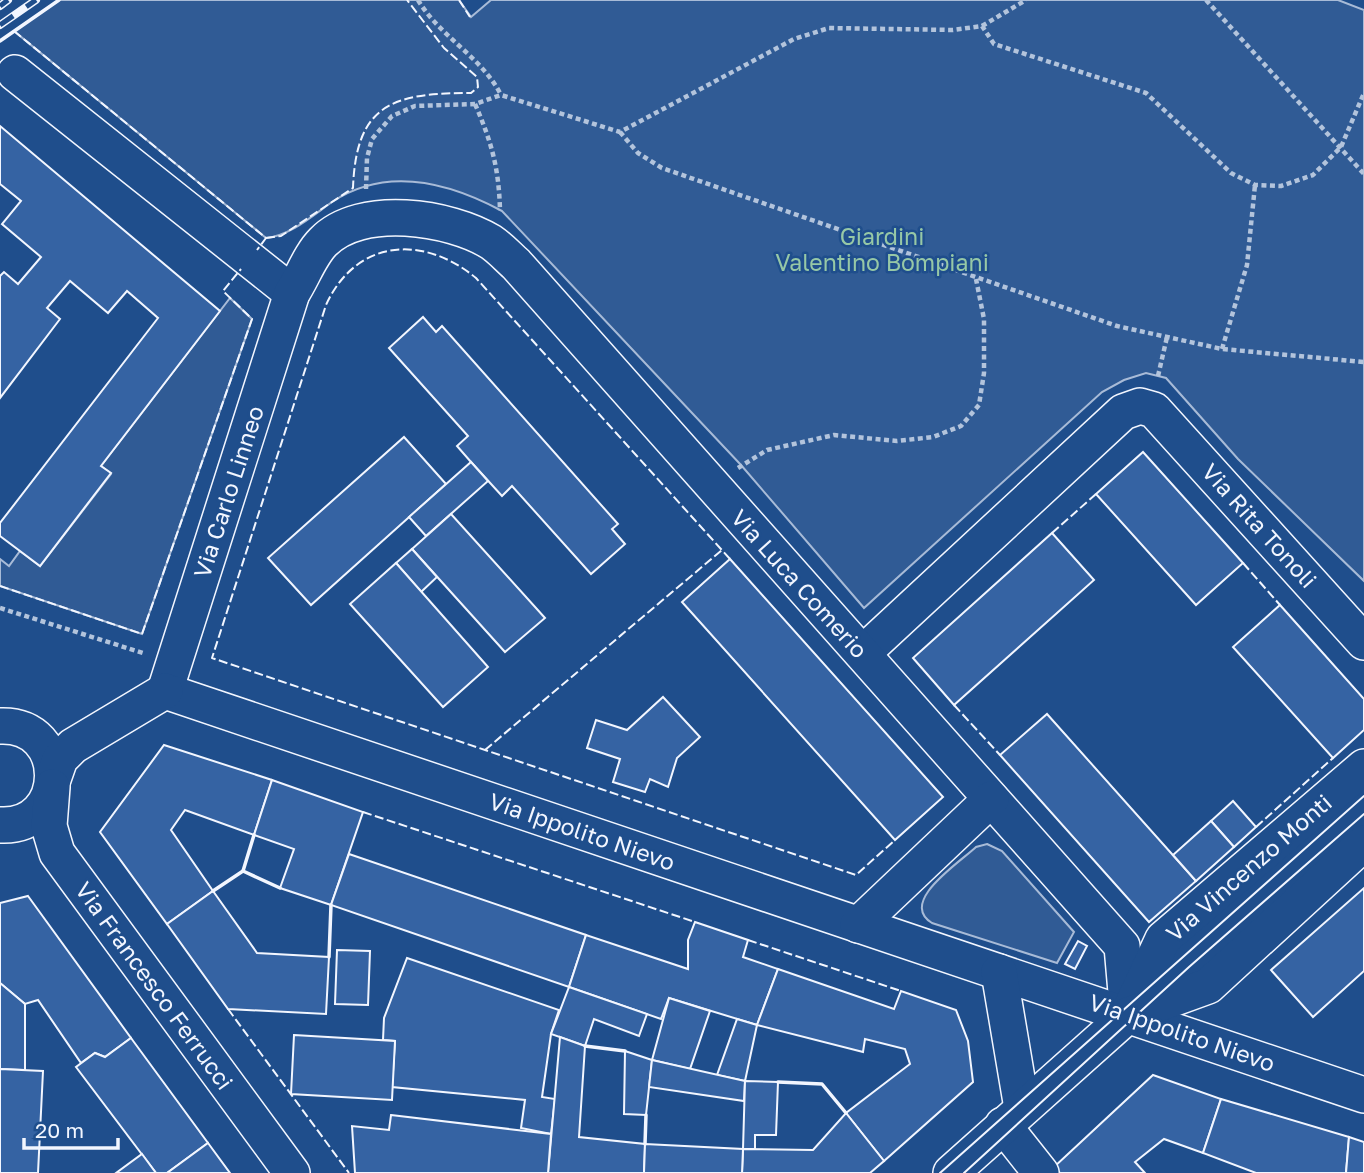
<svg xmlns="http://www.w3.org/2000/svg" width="1364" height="1173" viewBox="0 0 1364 1173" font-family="'Golos Text',sans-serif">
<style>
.green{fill:#305b95;stroke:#a8bbd7;stroke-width:2}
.building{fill:#3563a3;stroke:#f2f6ff;stroke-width:2}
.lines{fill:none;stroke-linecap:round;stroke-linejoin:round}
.minor-casing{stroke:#f2f6ff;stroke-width:38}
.path{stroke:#b3c4dc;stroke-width:4.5;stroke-dasharray:5 3.5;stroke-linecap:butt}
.minor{stroke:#1f4e8c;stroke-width:35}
.tram{stroke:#f2f6ff;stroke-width:2}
.rail-casing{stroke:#f2f6ff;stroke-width:8}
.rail{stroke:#1f4e8c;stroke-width:5;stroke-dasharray:16;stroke-linecap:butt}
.fence{stroke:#f2f6ff;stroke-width:2;stroke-dasharray:9 3.5;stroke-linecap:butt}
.wall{stroke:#f2f6ff;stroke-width:3.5}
.labels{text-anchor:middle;stroke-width:5;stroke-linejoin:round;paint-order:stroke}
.park-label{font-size:23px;fill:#97c8a6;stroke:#1f4e8c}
.street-label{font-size:23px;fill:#f2f6ff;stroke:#1f4e8c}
</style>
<rect width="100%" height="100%" fill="#1f4e8c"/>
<g class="green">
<path d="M 59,0 L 459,0 L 471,17 L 491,0 L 1338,0 L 1364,10 L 1364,581 L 1238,459 L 1166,378 L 1146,373 L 1124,380 L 1102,392 L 864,608 L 741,465 L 502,211 C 448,182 386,166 332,202 C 312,216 291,235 266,238 L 14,31 Z"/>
<path d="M 230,298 L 252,319 L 142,634 L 0,586 L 0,559 L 9,566 L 20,551 L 40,566 L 111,474 L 101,466 Z"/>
<path d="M 987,844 L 1002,851 L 1074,932 L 1057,963 L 932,923 C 898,902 959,863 976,847 Z"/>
</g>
<g class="building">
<path d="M 0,126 L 220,311 L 101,466 L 111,473 L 40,566 L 0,536 L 0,523 L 158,318 L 127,291 L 108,313 L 70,281 L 47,308 L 60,319 L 0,398 L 0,276 L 4,272 L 18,284 L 41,257 L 2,224 L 21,201 L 0,184 Z"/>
<path d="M 423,317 L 436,332 L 442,326 L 618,524 L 612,529 L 625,544 L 591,574 L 512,486 L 502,496 L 471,462 L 457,446 L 468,436 L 389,348 Z"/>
<path d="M 404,437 L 446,484 L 311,605 L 268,558 Z"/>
<path d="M 1143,452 L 1243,563 L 1196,605 L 1096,494 Z"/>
<path d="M 471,462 L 488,481 L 426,536 L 409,517 Z"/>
<path d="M 451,514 L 545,618 L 505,652 L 412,549 Z"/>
<path d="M 1052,533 L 1094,580 L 954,705 L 913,658 Z"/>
<path d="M 412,549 L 437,577 L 421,592 L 396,563 Z"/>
<path d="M 730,559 L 943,797 L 895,840 L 682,602 Z"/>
<path d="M 396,563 L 488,667 L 443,707 L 350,604 Z"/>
<path d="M 1280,605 L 1364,699 L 1364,730 L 1333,758 L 1233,647 Z"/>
<path d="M 663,697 L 700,737 L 677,758 L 668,787 L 650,779 L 645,792 L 613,782 L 620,759 L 587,748 L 596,720 L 627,730 Z"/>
<path d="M 1047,714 L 1196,881 L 1149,922 L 1000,755 Z"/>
<path d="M 164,745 L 272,780 L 254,835 L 185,810 L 171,830 L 213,891 L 167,924 L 100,832 Z"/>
<path d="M 272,780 L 363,812 L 331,905 L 280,888 L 294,849 L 254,835 Z"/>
<path d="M 1233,801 L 1256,827 L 1234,847 L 1211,821 Z"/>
<path d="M 1211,821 L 1234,847 L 1196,881 L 1173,855 Z"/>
<path d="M 349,854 L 586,935 L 569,987 L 331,905 Z"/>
<path d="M 1364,888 L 1364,971 L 1313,1017 L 1271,970 Z"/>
<path d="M 213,891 L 257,953 L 329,957 L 326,1014 L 228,1009 L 167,924 Z"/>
<path d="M 28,896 L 131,1038 L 105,1057 L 95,1053 L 81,1063 L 38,1000 L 25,1004 L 0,983 L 0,903 Z"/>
<path d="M 695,922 L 748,940 L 743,957 L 778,969 L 757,1025 L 669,998 L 661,1019 L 569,987 L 586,935 L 688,969 L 688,940 Z"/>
<path d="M 1078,941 L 1087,946 L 1075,969 L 1065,964 Z"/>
<path d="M 337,950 L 370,951 L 368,1005 L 335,1004 Z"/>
<path d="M 407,958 L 559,1010 L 551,1034 L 542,1097 L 555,1099 L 551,1134 L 521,1128 L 525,1100 L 392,1087 L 395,1041 L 383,1040 L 384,1018 Z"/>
<path d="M 778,969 L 894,1009 L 901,991 L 956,1010 L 968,1041 L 973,1082 L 884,1161 L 846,1113 L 910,1064 L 905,1049 L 865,1039 L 863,1052 L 757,1025 Z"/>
<path d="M 0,983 L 25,1004 L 25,1070 L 0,1069 Z"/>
<path d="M 569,987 L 647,1014 L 639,1036 L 594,1019 L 585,1046 L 551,1034 Z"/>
<path d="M 669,998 L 710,1011 L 690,1069 L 652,1060 Z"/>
<path d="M 737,1019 L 757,1025 L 745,1081 L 717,1075 Z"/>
<path d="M 294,1035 L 395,1041 L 392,1100 L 291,1094 Z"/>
<path d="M 560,1037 L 585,1046 L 579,1137 L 645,1144 L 644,1173 L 548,1173 Z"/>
<path d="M 131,1038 L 208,1143 L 167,1173 L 156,1173 L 76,1067 L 95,1053 L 105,1057 Z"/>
<path d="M 625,1051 L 652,1060 L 646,1115 L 624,1114 Z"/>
<path d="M 652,1060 L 745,1081 L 744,1101 L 649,1087 Z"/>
<path d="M 0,1069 L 43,1071 L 38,1173 L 0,1173 Z"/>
<path d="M 1153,1075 L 1221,1099 L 1203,1153 L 1164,1139 L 1135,1162 L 1145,1173 L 1060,1173 L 1054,1167 Z"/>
<path d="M 745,1081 L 778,1082 L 776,1135 L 755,1135 L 755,1149 L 743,1149 Z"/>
<path d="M 1221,1099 L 1349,1137 L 1346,1173 L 1256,1173 L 1203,1153 Z"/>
<path d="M 846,1113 L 884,1161 L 870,1173 L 742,1173 L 743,1149 L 813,1150 Z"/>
<path d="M 391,1115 L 551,1134 L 548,1173 L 355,1173 L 352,1126 L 389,1130 Z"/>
<path d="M 1349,1137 L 1364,1142 L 1364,1173 L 1346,1173 Z"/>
<path d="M 208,1143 L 230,1173 L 167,1173 Z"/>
<path d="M 645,1144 L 743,1149 L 742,1173 L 644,1173 Z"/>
<path d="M 142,1154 L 156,1173 L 116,1173 Z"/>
</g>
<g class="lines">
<g class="minor-casing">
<g id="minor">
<path d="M 15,73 L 292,293"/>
<path d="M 863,653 L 1123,412 L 1140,406 L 1154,410 L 1364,642"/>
<path d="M 165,691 L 292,293 C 302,278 310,255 323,242 C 361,203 450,217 491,242 C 500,248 508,257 516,264 L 1122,946 L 1128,1015"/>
<path d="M 165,691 L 1364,1095"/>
<path d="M 0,726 C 71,723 69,829 0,825"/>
<path d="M 53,779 L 60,759 L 73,746 L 165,691"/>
<path d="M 52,787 L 49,826 L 57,853 L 292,1173"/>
<path d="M 858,925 L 991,799"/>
<path d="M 999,972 L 1022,1108"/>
<path d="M 1143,1001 L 1364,805"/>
<path d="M 1129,1012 L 1163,939 L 1364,767"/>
<path d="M 1003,1125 L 1041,1173"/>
<path d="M 951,1173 L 1128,1015 L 1208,986 L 1364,843"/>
</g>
</g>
<g class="path">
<path d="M 418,0 C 440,37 482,57 501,95"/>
<path d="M 1206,0 L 1364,174"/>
<path d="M 982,26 L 1026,0"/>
<path d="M 475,104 C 492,143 499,169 500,211"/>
<path d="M 620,132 L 638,153 L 662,168 L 1117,326 L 1222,349 L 1364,362"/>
<path d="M 366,189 L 367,158 L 372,139 L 392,116 L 415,106 L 475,104 L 501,95 L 620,132 L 794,39 L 829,28 L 953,30 L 982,26 L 994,44 L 1146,93 L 1231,173 L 1255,185 L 1281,186 L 1313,175 L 1341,147 L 1364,93"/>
<path d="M 1222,349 L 1247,265 L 1255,185"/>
<path d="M 1158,376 L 1167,337"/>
<path d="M 738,468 L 767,450 L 834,435 L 897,441 L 933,437 L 961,426 L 979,405 L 984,373 L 984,319 L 976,279"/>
<path d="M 0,608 L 143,653"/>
</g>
<use href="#minor" class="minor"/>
<g class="tram">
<path d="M 940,1173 L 1364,796"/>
<path d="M 964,1173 L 1189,967 L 1364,814"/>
</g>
<g class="rail-casing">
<g id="rail">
<path d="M 0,6 L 8,0"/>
<path d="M 0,25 L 36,0"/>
</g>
</g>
<use href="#rail" class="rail"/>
<g class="fence">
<path d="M 459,0 L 470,17"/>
<path d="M 14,31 L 266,238 L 257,250"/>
<path d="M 266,238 L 281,236 L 353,188 C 356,103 394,93 471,93 L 478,87 L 477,77 L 444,48 L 407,0"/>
<path d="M 1052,533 L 1096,494"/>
<path d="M 730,559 L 476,278 C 423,234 356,239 326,305 L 212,658 L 856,875 L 895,840"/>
<path d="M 1243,563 L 1280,605"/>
<path d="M 0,586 L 142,634 L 252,319 L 223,291 L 241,269"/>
<path d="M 954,705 L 1000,755"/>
<path d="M 485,750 L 722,550"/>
<path d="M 363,812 L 695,922"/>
<path d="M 1256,827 L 1333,758"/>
<path d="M 748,940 L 901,991"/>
<path d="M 228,1009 L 349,1173"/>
</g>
<g class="wall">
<path d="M 0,41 L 59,0"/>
<path d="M 243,871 L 254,835"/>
<path d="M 213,891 L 243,871 L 280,888"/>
<path d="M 329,957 L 331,905"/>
<path d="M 585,1046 L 625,1051"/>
<path d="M 778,1082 L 822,1084 L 846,1113"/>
<path d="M 645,1144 L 646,1115"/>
</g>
</g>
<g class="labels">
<g class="park-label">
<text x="882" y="245">Giardini<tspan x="882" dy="26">Valentino Bompiani</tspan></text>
</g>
<g class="street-label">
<text transform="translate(229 492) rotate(-72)" y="8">Via Carlo Linneo</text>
<text transform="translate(1259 526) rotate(48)" y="8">Via Rita Tonoli</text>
<text transform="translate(799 584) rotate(48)" y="8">Via Luca Comerio</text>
<text transform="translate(582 832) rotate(19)" y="8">Via Ippolito Nievo</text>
<text transform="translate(1249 868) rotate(-41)" y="8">Via Vincenzo Monti</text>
<text transform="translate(154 986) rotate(54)" y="8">Via Francesco Ferrucci</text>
<text transform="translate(1182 1033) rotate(19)" y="8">Via Ippolito Nievo</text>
</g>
</g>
<path d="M24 1138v10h94v-10" fill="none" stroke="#f2f6ff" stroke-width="3.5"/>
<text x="35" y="1138" font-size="21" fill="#f2f6ff" stroke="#1f4e8c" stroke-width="5" paint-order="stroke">20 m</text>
</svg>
